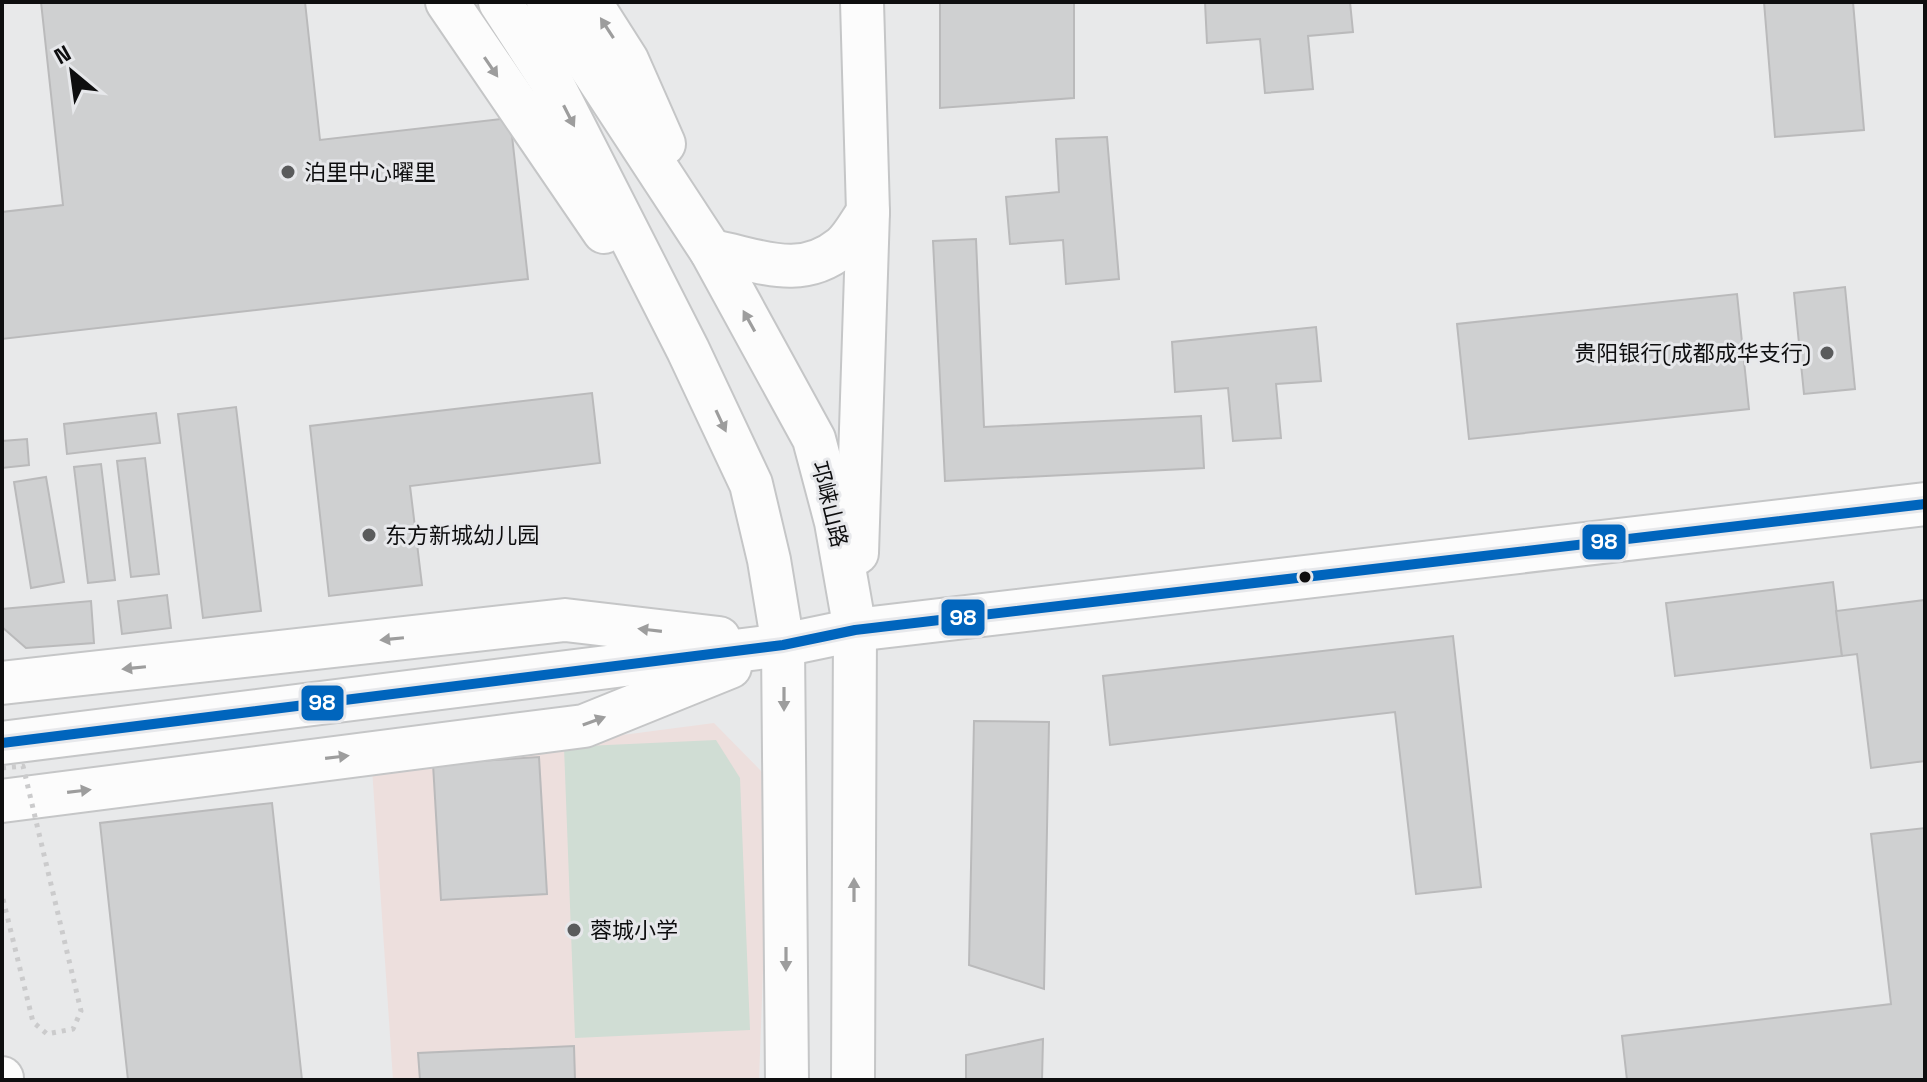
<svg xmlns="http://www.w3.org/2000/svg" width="1927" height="1082" viewBox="0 0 1927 1082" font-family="'Space Grotesk','Noto Sans SC',sans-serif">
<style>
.education{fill:#eddfdd}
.green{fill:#d0ddd4}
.building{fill:#cfd0d1;stroke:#bababb;stroke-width:2}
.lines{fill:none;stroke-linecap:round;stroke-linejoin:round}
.minor-casing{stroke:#c5c6c7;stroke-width:46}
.minor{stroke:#fcfcfc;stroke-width:42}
.path-bridge{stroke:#cbcbcc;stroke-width:5;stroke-dasharray:4 6;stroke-linecap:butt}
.bus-1-casing{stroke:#e7e8eb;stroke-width:16}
.bus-1{stroke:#0065bd;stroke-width:10}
.oneway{fill:#9d9d9d}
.poi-dot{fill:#5a5b5c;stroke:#e7e8eb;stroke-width:3}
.bus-dot{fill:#0e0e0f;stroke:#e7e8eb;stroke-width:3}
.labels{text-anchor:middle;stroke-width:6;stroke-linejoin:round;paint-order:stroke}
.poi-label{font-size:22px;fill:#0e0e0f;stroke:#e7e8eb;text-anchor:start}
.street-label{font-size:22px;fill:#0e0e0f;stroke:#e7e8eb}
.line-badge{stroke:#e7e8eb;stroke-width:3}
.badge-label{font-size:22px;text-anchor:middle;font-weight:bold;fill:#fff}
</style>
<rect width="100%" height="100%" fill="#e8e9ea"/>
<path class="education" d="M 714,723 L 770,780 L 759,1080 L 393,1080 L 372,768 Z"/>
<path class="green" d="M 716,740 L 740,778 L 750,1030 L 575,1038 L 564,747 Z"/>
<g class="building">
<path d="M 41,2 L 305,2 L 320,140 L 510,118 L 528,279 L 2,339 L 2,212 L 63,205 Z"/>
<path d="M 940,2 L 1074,2 L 1074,98 L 940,108 Z"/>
<path d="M 1205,2 L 1350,2 L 1353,32 L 1308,36 L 1313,89 L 1265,93 L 1260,39 L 1207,43 Z"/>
<path d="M 1764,2 L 1853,2 L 1864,130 L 1775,137 Z"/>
<path d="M 1107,137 L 1119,279 L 1066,284 L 1063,240 L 1010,244 L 1006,197 L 1059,192 L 1056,139 Z"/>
<path d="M 976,239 L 984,427 L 1201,416 L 1204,468 L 945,481 L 933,241 Z"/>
<path d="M 1845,287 L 1855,389 L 1804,394 L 1794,293 Z"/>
<path d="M 1737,294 L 1749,409 L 1469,439 L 1457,324 Z"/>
<path d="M 1316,327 L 1321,381 L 1276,384 L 1281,438 L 1233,441 L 1228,388 L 1175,392 L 1172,342 Z"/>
<path d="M 592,393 L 600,463 L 410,486 L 422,585 L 329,596 L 310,426 Z"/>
<path d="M 236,407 L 261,611 L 203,618 L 178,414 Z"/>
<path d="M 156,413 L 160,443 L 67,454 L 64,424 Z"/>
<path d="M 27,439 L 29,465 L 2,468 L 2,441 Z"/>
<path d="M 145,458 L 159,574 L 131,577 L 117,461 Z"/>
<path d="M 101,464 L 115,580 L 88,583 L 74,467 Z"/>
<path d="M 46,477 L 64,582 L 31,588 L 14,482 Z"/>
<path d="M 1833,582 L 1842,656 L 1675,676 L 1666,603 Z"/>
<path d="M 167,595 L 171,628 L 122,634 L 118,601 Z"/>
<path d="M 1925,600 L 1925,761 L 1871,768 L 1857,654 L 1842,656 L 1836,611 Z"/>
<path d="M 91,601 L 94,643 L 26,648 L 2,627 L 2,609 Z"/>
<path d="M 1453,636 L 1481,887 L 1416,894 L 1395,712 L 1110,745 L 1103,676 Z"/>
<path d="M 974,721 L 1049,722 L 1044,989 L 969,965 Z"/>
<path d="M 539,757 L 547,894 L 441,900 L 433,764 Z"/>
<path d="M 272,803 L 302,1080 L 128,1080 L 100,823 Z"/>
<path d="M 1925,828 L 1925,1080 L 1627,1080 L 1622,1036 L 1891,1004 L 1871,834 Z"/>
<path d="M 1043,1039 L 1042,1080 L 966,1080 L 966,1055 Z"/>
<path d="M 574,1046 L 575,1080 L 420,1080 L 418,1053 Z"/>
</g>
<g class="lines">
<g class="minor-casing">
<g id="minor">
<path d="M 447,2 L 604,232"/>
<path d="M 500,2 L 550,79 L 688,350 L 751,484 L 769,560 L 783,645 L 787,1080"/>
<path d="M 548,2 L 711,251 L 814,439 L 836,522 L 855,630 L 853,1080"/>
<path d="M 590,2 L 627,60 L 664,144"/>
<path d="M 711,251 C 757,259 799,282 842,247 C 852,239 860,223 868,212"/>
<path d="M 857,553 L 868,212 L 862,2"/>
<path d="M 2,683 L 565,620 L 719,638"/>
<path d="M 2,743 L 783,645 L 855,630 L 1925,504"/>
<path d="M 2,801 L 584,726 L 730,667"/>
<path d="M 2,1078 L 2,1080"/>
</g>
</g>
<use href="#minor" class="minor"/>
<path class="path-bridge" d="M 2,768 L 23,766 L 81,1011 L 73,1029 L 47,1034 L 33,1022 L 2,895"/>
<g class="bus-1-casing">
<path id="bus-1" d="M 2,743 L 783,645 L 855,630 L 1925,504"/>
</g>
<use href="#bus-1" class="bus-1"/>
</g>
<defs><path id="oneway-solid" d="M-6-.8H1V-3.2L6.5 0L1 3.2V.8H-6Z" transform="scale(2)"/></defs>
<g class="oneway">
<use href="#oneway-solid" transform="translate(607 28) rotate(-123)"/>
<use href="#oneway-solid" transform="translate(491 67) rotate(56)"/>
<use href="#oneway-solid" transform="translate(569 116) rotate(63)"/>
<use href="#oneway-solid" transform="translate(749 321) rotate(-119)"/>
<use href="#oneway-solid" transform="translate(721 421) rotate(65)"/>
<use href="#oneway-solid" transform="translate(650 630) rotate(-173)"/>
<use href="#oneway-solid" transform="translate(392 639) rotate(174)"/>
<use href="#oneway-solid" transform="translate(134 668) rotate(174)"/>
<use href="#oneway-solid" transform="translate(784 699) rotate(90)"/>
<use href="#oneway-solid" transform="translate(594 721) rotate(-20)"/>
<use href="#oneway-solid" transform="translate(337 757) rotate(-7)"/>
<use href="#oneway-solid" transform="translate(79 791) rotate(-7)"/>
<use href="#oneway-solid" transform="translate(854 890) rotate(-90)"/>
<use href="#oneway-solid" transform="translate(786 959) rotate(90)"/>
</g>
<g class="poi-dot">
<circle cx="288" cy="172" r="8"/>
<circle cx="1827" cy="353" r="8"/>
<circle cx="369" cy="535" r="8"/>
<circle cx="574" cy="930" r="8"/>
</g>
<circle class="bus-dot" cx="1305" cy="577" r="7"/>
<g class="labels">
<g class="poi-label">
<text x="304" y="180">泊里中心曜里</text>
<text x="1811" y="361" text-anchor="end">贵阳银行(成都成华支行)</text>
<text x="385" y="543">东方新城幼儿园</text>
<text x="590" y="938">蓉城小学</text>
</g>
<g class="street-label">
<text transform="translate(830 504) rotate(76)" y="8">邛崃山路</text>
</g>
</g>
<g class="line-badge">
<rect x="1581" y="523" width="46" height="38" rx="8" fill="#0065bd"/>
<rect x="940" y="598" width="46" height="39" rx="8" fill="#0065bd"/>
<rect x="300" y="684" width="45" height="38" rx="8" fill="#0065bd"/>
</g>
<g class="badge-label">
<text x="1604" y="549">98</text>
<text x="963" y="625">98</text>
<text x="322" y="710">98</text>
</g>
<rect width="1927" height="1082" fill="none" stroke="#0e0e0f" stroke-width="8"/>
<g transform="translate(72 72) rotate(331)" stroke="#e7e8eb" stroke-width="6" paint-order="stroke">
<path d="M0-6L14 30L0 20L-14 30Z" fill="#0e0e0f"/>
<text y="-12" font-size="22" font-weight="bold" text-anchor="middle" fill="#0e0e0f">N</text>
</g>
</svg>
